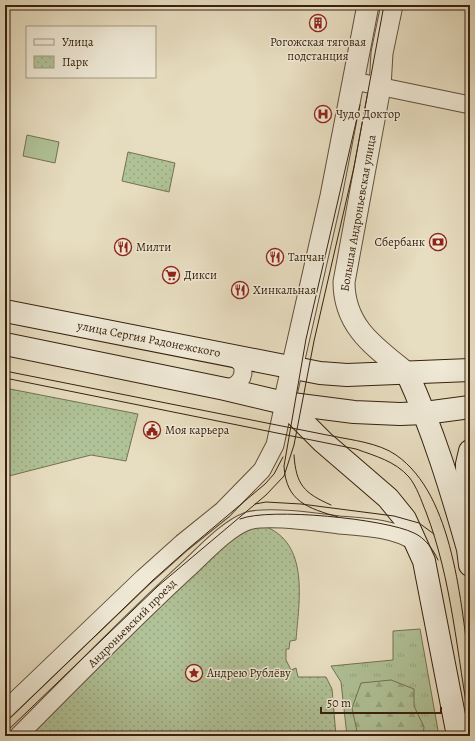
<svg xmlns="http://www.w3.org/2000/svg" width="475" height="741" viewBox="0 0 475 741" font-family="Alegreya,serif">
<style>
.grass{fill:url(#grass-tufts);stroke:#747252}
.forest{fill:url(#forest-firs);stroke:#747252}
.park{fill:url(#park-dots);stroke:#747252}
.garden{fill:#b0c297;stroke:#747252}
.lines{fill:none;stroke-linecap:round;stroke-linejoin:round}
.minor-casing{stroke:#63503a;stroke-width:19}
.tertiary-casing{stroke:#63503a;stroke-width:23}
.secondary-casing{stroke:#37210e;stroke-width:24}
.minor{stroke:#efe9d6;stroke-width:17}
.tertiary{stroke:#efe9d6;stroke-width:21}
.secondary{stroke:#efe9d6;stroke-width:22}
.tram{stroke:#37210e;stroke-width:1}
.labels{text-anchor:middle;stroke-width:3;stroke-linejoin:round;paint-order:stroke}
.poi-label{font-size:12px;fill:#37210e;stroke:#efe9d6;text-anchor:start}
.street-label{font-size:12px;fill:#37210e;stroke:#efe9d6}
</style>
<defs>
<pattern id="grass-tufts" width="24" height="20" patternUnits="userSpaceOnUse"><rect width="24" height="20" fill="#b0c297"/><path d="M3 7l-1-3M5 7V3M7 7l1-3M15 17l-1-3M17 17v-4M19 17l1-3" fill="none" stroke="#98a681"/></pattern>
<pattern id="forest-firs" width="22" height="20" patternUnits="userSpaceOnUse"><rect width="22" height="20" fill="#b0c297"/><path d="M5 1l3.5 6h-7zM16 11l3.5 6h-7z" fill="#98a681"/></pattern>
<pattern id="park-dots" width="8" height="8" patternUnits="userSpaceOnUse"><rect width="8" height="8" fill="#b0c297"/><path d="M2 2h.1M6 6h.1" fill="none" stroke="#98a681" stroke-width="1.8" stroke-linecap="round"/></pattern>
</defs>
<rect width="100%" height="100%" fill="#e7ddc0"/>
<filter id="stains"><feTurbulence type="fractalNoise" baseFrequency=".005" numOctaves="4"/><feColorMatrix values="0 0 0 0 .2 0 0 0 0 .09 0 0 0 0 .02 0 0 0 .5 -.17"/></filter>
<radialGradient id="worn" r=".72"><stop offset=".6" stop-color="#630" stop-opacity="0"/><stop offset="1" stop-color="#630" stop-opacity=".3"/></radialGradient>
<path class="grass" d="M 420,629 L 439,736 L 347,736 L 341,682 L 331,666 L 393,660 L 393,631 Z"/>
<path class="forest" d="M 391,680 L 414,689 L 414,706 L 424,727 L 423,736 L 358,736 L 352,708 L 361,683 Z"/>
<g class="park">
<path d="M 128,152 L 175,163 L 169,192 L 122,181 Z"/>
<path d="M 5,388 L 138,414 L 126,461 L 91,455 L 5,477 Z"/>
<path d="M 264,526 C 310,543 299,601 296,640 L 290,641 L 289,649 L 286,649 L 286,660 L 291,670 L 296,668 L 298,677 L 326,677 L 332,689 L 336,736 L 30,736 L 153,608 L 239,533 L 250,528 Z"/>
</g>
<path class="garden" d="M 27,135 L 59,142 L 55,163 L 23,156 Z"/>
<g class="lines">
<g class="minor-casing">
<g id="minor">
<path d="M 354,81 L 470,105"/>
<path d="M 225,389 C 238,386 246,378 242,364 L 231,355"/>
<path d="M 5,710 L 143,578 L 182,543 L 223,510 L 262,470 L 275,445 L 284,403"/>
<path d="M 18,736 C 74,680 130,622 189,568 C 205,553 228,528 248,521 C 268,515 317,522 339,525 C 364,527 394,528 415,542"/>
</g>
</g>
<g class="tertiary-casing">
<g id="tertiary">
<path d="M 392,5 L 382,53 L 380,87 L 344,282 C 344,327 375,347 407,373"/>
<path d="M 284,403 L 331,196 L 368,5"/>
</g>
</g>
<g class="secondary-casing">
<g id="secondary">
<path d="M 5,311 L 320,373 L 347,375 L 470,370"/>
<path d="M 5,344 L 225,389 L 284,403 L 354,412 L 400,414 L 425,413 L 470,407"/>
<path d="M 407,373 C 433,430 451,489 468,549 L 470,565"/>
<path d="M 284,403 L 323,442 L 388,498 L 405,519 L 424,561 L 458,736"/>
<path d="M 468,526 L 467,464 L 470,451"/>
</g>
</g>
<use href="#minor" class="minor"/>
<use href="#tertiary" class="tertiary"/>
<use href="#secondary" class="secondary"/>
<g class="tram">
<path d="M 5,371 L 332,436 C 352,440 379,443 396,455 C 454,495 461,605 470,670"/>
<path d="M 5,378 L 356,449 C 375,456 395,461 409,477 C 417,487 421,500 426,512 C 452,580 457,655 470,726"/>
<path d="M 294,455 C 296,485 304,493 331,505"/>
<path d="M 255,504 L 266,502 L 301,504 L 394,516 L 419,523 L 434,534"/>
<path d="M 338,517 C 308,508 286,502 284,466 L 306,339 L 360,105"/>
<path d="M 240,519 C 269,507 386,519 414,533 C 425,538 433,549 438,560"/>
<path d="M 5,723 L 153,580 L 189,548 L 265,484 L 274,474 L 283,457"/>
<path d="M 5,733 L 158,586 L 266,495 L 284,476 L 294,445 L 314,341 L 354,167 L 384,5"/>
</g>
</g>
<defs>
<g id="building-ring" transform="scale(0.9)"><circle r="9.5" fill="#efe9d6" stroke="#8f2418" stroke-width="1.5"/><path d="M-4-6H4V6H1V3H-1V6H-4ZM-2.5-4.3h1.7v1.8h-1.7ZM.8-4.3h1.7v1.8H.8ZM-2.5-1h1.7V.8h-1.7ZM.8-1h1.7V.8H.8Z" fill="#8f2418"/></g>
<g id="hospital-ring" transform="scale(0.9)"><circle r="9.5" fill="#efe9d6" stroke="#8f2418" stroke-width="1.5"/><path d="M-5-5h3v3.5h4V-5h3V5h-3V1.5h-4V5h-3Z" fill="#8f2418"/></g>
<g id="bank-ring" transform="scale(0.9)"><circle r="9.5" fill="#efe9d6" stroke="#8f2418" stroke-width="1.5"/><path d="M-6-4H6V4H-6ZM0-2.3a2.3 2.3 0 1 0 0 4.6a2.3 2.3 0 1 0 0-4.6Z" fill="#8f2418"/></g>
<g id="restaurant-ring" transform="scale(0.9)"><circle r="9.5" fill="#efe9d6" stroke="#8f2418" stroke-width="1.5"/><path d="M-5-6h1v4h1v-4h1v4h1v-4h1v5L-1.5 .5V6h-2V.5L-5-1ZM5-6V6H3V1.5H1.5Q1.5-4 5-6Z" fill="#8f2418"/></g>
<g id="supermarket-ring" transform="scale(0.9)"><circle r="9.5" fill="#efe9d6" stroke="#8f2418" stroke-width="1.5"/><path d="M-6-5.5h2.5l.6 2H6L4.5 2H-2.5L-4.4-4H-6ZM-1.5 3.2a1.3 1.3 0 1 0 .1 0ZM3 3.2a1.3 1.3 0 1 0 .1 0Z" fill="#8f2418"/></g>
<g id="civic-ring" transform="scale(0.9)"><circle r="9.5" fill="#efe9d6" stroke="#8f2418" stroke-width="1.5"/><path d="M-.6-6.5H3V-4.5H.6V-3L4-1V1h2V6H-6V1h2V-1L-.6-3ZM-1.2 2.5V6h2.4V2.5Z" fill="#8f2418"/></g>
<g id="sight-ring" transform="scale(0.9)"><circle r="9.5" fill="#efe9d6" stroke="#8f2418" stroke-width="1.5"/><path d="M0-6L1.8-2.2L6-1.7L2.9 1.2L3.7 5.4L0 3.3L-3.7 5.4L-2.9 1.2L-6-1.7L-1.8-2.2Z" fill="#8f2418"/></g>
</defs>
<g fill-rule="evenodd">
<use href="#building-ring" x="318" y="23"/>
<use href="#hospital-ring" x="323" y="114"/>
<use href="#bank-ring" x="438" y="242"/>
<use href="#restaurant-ring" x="123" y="247"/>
<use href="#restaurant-ring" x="275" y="257"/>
<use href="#supermarket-ring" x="171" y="275"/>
<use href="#restaurant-ring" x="240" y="290"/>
<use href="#civic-ring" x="152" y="430"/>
<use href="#sight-ring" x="194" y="673"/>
</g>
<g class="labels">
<g class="poi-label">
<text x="318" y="46" text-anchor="middle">Рогожская тяговая<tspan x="318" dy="14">подстанция</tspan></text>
<text x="336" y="118">Чудо Доктор</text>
<text x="425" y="246" text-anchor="end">Сбербанк</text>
<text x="136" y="251">Милти</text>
<text x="288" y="261">Тапчан</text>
<text x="184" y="279">Дикси</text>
<text x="253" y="294">Хинкальная</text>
<text x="165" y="434">Моя карьера</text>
<text x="207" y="677">Андрею Рублёву</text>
</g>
<g class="street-label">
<text transform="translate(358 213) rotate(-80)" y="4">Большая Андроньевская улица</text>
<text transform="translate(149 339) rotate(11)" y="4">улица Сергия Радонежского</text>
<text transform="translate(132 623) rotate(-45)" y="4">Андроньевский проезд</text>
</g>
</g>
<rect width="475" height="741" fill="none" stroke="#e7ddc0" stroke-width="20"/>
<rect x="6" y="6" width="463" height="729" fill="none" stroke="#37210e" stroke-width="2"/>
<rect x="10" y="10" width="455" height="721" fill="none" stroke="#37210e"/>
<rect x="26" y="26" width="130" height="52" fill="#efe9d6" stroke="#a59986"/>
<rect x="34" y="39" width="20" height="6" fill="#efe9d6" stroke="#a59986"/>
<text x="62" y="46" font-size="12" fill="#37210e">Улица</text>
<rect x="34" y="56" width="20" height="12" fill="url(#park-dots)" stroke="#a59986"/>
<text x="62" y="66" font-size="12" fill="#37210e">Парк</text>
<path d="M321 707v6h120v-6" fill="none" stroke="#37210e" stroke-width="2"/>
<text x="327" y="707" font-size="12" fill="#37210e" stroke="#efe9d6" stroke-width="3" paint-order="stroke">50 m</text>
<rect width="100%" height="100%" filter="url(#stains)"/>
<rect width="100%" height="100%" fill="url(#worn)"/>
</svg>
